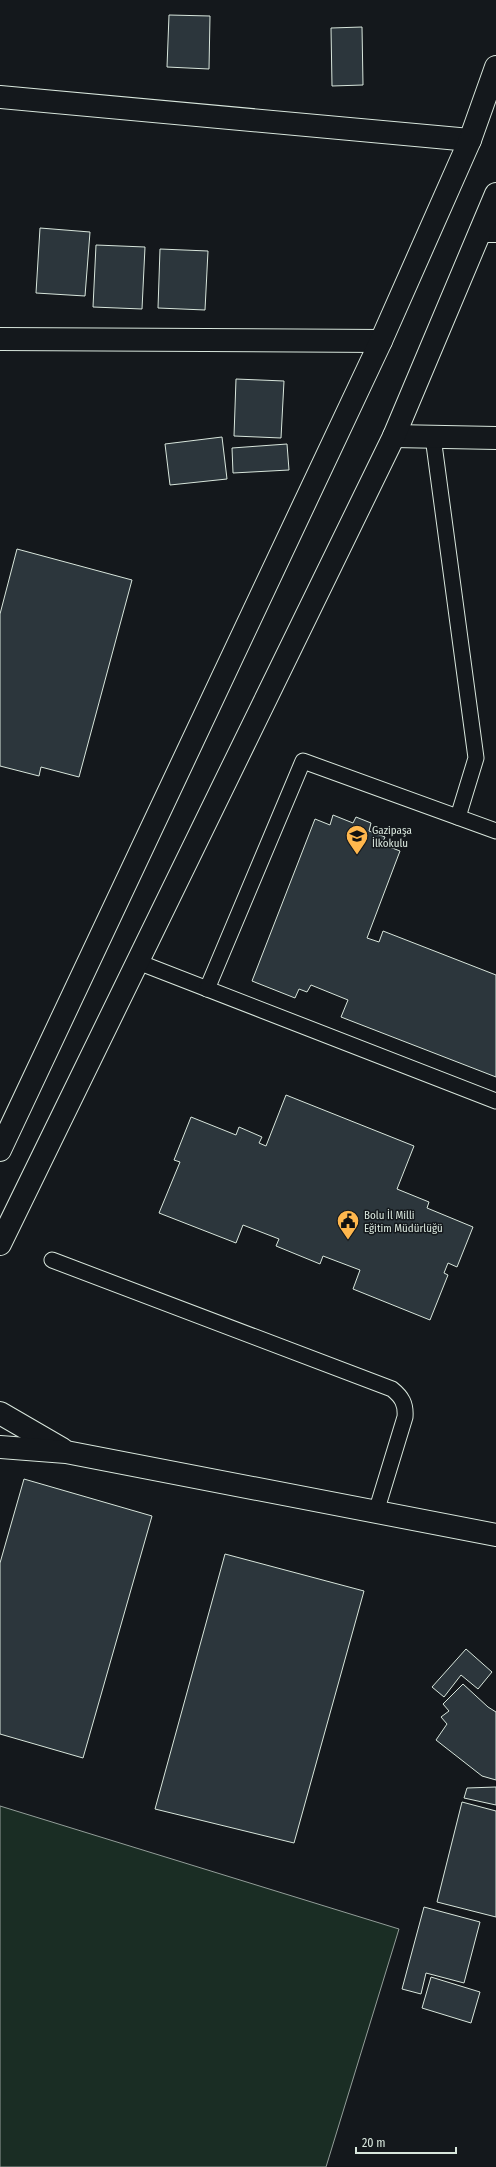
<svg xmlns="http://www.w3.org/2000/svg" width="496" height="2167" viewBox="0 0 496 2167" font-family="'Fira Sans Condensed',sans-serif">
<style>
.green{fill:#1a2d24;stroke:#939e99}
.building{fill:#2c363c;stroke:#d8e6dc}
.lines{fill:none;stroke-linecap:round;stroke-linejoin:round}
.lane-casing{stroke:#d8e6dc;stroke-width:17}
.street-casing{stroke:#d8e6dc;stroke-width:24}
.primary-casing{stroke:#d8e6dc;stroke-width:24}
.lane{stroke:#14181c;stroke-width:15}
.street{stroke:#14181c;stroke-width:22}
.primary{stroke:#14181c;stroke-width:22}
.labels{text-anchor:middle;stroke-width:3;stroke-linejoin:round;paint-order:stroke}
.poi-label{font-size:11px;fill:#d8e6dc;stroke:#14181c;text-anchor:start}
</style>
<rect width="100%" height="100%" fill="#14181c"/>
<path class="green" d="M 0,1806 L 399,1929 L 326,2167 L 0,2167 Z"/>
<g class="building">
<path d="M 169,15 L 210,16 L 209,69 L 167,67 Z"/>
<path d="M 362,27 L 363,85 L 332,86 L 331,28 Z"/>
<path d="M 40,228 L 90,232 L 85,296 L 36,293 Z"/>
<path d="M 96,245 L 145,247 L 142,309 L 93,307 Z"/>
<path d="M 160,249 L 208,251 L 205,310 L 158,308 Z"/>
<path d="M 236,379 L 284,381 L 281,438 L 234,436 Z"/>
<path d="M 222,437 L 227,479 L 170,485 L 165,444 Z"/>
<path d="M 287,444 L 289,470 L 233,473 L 232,448 Z"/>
<path d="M 17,549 L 132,580 L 79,777 L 41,767 L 39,776 L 0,766 L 0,614 Z"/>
<path d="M 333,815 L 353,823 L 356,817 L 371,823 L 369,831 L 385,837 L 382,844 L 400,851 L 367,938 L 379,942 L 383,931 L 496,975 L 496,1077 L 341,1017 L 348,1000 L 311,985 L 307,992 L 299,989 L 295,998 L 252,981 L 315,819 L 330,825 Z"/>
<path d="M 286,1095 L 414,1146 L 397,1189 L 429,1202 L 427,1208 L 473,1227 L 457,1267 L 448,1263 L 444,1273 L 448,1275 L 430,1320 L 353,1289 L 360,1270 L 323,1256 L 320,1264 L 276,1246 L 279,1239 L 243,1225 L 236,1243 L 159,1213 L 180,1162 L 174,1160 L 191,1117 L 236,1135 L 239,1127 L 262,1137 L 259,1143 L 266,1146 Z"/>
<path d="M 24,1479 L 152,1516 L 83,1758 L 0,1734 L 0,1563 Z"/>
<path d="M 225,1554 L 364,1591 L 294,1843 L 155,1809 Z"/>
<path d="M 466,1649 L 492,1672 L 478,1689 L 461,1675 L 444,1697 L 432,1687 Z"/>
<path d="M 463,1684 L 488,1707 L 496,1712 L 496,1780 L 482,1776 L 436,1740 L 447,1724 L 441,1717 L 449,1711 L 443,1704 Z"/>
<path d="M 496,1787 L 496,1805 L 464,1798 L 467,1788 Z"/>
<path d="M 462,1802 L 496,1811 L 496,1917 L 437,1902 Z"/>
<path d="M 424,1907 L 480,1922 L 464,1983 L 426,1973 L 421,1994 L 402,1989 Z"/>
<path d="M 431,1977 L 480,1992 L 471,2023 L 422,2008 Z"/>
</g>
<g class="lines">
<g class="lane-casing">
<g id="lane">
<path d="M 433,437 L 476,758 L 458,817"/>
<path d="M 138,962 L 496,1101"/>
<path d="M 207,989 L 303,761 L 496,831"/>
<path d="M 52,1260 L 392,1389 C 402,1397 406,1404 405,1417 L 376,1512"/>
</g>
</g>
<g class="street-casing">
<g id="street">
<path d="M 0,97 L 470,140"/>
<path d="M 481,231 L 496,231"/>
<path d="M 0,339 L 381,341"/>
<path d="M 394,436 L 496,438"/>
<path d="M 0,1413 L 62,1449"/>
<path d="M 0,1447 L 66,1452 L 496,1535"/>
</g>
</g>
<g class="primary-casing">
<g id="primary">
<path d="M 0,1150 L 381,341 L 470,140 L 496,67"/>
<path d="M 0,1244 L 394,436 L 496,194"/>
</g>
</g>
<use href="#lane" class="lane"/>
<use href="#street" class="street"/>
<use href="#primary" class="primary"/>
</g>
<defs>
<g id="school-pin" transform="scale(1.15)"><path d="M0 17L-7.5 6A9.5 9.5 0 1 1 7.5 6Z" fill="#ffb74d" stroke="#14181c"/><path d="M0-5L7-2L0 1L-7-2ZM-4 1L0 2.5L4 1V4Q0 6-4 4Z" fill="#111"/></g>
<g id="civic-pin" transform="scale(1.15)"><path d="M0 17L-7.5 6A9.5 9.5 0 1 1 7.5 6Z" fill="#ffb74d" stroke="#14181c"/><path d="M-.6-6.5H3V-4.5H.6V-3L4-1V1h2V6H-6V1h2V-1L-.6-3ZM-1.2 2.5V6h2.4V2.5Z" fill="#111"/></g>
</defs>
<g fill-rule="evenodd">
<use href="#school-pin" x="357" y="836"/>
<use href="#civic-pin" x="348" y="1221"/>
</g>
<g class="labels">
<g class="poi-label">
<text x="372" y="834">Gazipaşa<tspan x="372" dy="13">İlkokulu</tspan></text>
<text x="364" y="1219">Bolu İl Milli<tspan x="364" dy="13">Eğitim Müdürlüğü</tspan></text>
</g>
</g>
<path d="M356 2147v6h100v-6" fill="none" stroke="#d8e6dc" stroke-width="2"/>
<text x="362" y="2147" font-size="12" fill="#d8e6dc" stroke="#14181c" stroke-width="3" paint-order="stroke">20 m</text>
</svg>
